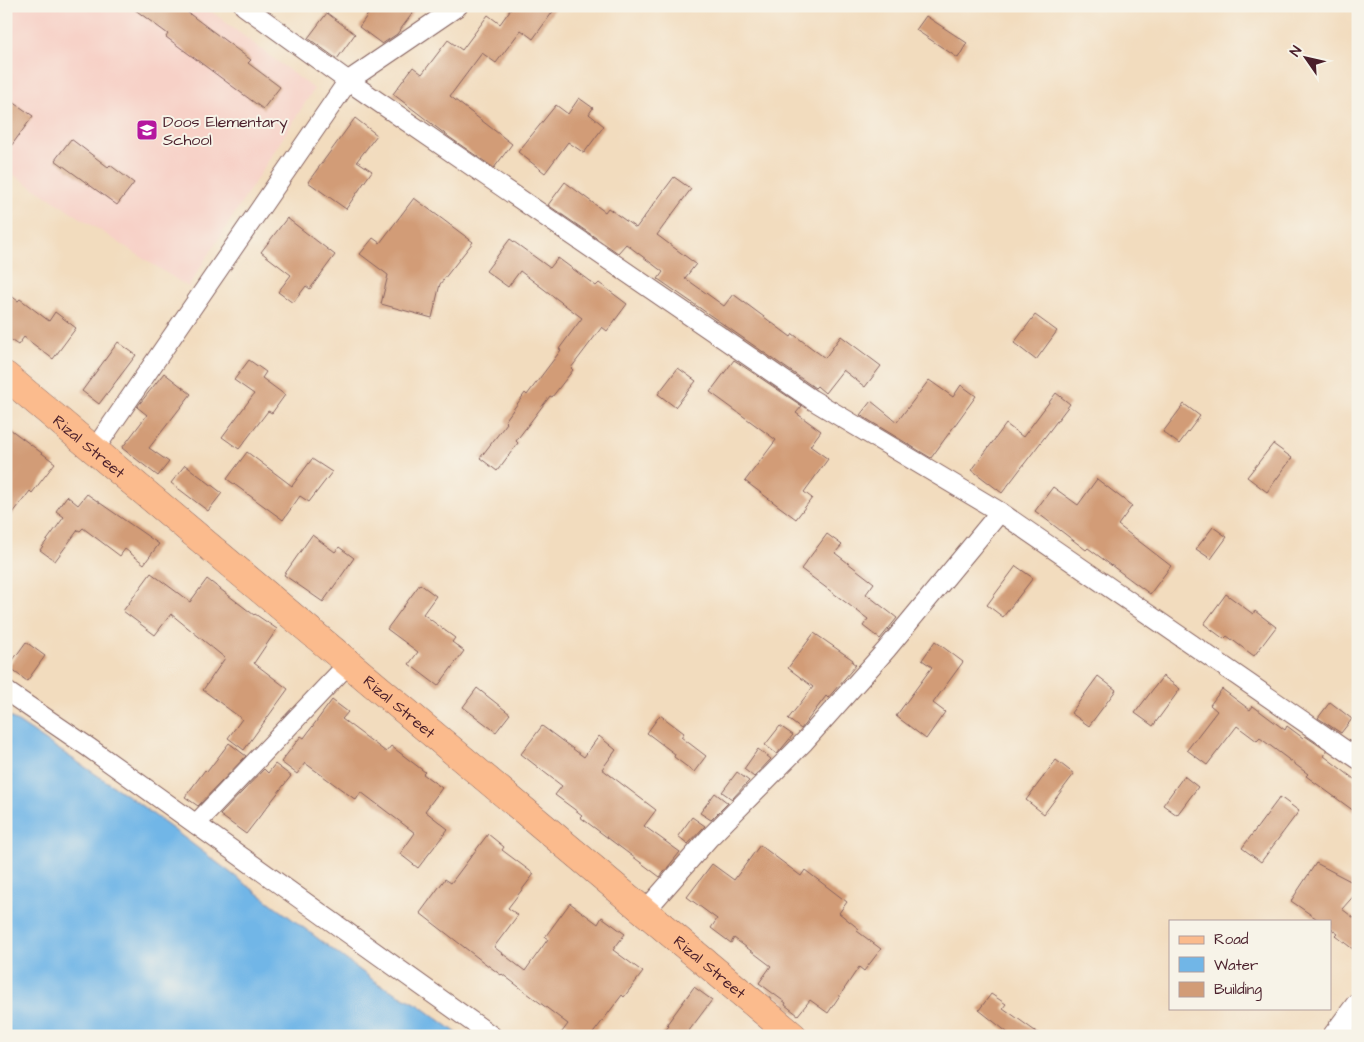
<svg xmlns="http://www.w3.org/2000/svg" width="1364" height="1042" viewBox="0 0 1364 1042" font-family="'Architects Daughter',sans-serif">
<style>
.built{fill:#f7d1c7}
.water{fill:#71b6e7;stroke:#5e6a89}
.building{fill:#d29c77}
.lines{fill:none;stroke-linecap:round;stroke-linejoin:round}
.minor-casing{stroke:#85615e;stroke-width:21}
.tertiary-casing{stroke:#85615e;stroke-width:26}
.primary-casing{stroke:#85615e;stroke-width:29}
.minor{stroke:#fff;stroke-width:19}
.tertiary{stroke:#fff;stroke-width:24}
.primary{stroke:#fbbb8d;stroke-width:28}
.labels{text-anchor:middle;stroke-width:4;stroke-linejoin:round;paint-order:stroke}
.poi-label{font-size:16px;fill:#4a1f2b;stroke:#f7f3e8;text-anchor:start}
.street-label{font-size:16px;fill:#4a1f2b;stroke:#f7f3e8}
</style>
<rect width="100%" height="100%" fill="#f7f3e8"/>
<filter id="ink" filterUnits="userSpaceOnUse"><feTurbulence type="fractalNoise" baseFrequency=".02" numOctaves="2"/><feDisplacementMap in="SourceGraphic" scale="10" xChannelSelector="R" yChannelSelector="G"/><feConvolveMatrix kernelMatrix="1 2 1 2 8 2 1 2 1" color-interpolation-filters="sRGB"/></filter>
<filter id="wash" filterUnits="userSpaceOnUse"><feTurbulence type="fractalNoise" baseFrequency=".0096" numOctaves="4" result="noise"/><feDisplacementMap in="SourceGraphic" scale="20" xChannelSelector="R" yChannelSelector="G"/><feGaussianBlur stdDeviation="1.12" result="paint"/><feColorMatrix in="noise" values="0 0 0 0 0 0 0 0 0 0 0 0 0 0 0 0 0 1.4 0 .05"/><feComposite in="paint" operator="in"/></filter>
<g filter="url(#wash)">
<rect width="100%" height="100%" fill="#f2dcbe"/>
<path class="built" d="M 6,6 L 204,6 L 314,89 L 188,287 L 6,170 Z"/>
<path class="water" d="M 6,714 L 134,800 L 377,983 L 419,1005 L 461,1036 L 6,1036 Z"/>
<g id="blocks">
<g class="building">
<path d="M 130,6 L 179,6 L 251,60 L 248,63 L 280,87 L 263,109 L 166,37 L 168,34 Z"/>
<path d="M 374,6 L 418,6 L 397,34 L 382,44 L 359,27 Z"/>
<path d="M 513,6 L 557,6 L 533,39 L 521,30 L 496,63 L 482,53 L 450,96 L 512,144 L 494,168 L 449,137 L 393,94 L 413,67 L 422,74 L 448,40 L 462,50 L 488,15 L 500,24 Z"/>
<path d="M 327,13 L 355,34 L 337,59 L 308,38 Z"/>
<path d="M 926,16 L 967,43 L 958,58 L 916,30 Z"/>
<path d="M 6,97 L 33,116 L 6,153 Z"/>
<path d="M 579,98 L 593,108 L 589,114 L 604,126 L 584,153 L 568,142 L 545,173 L 518,152 L 556,105 L 568,114 Z"/>
<path d="M 355,118 L 377,135 L 357,161 L 372,171 L 346,209 L 308,182 Z"/>
<path d="M 71,139 L 108,167 L 110,165 L 134,183 L 117,205 L 55,160 Z"/>
<path d="M 674,177 L 691,189 L 657,235 L 696,264 L 685,278 L 724,306 L 733,294 L 791,337 L 793,334 L 825,358 L 841,336 L 881,366 L 865,387 L 843,370 L 825,393 L 817,386 L 815,388 L 658,279 L 663,272 L 626,244 L 618,253 L 548,205 L 565,182 L 605,212 L 608,208 L 636,228 Z"/>
<path d="M 414,198 L 473,242 L 440,284 L 432,318 L 381,304 L 388,275 L 360,254 L 373,238 L 380,243 Z"/>
<path d="M 287,218 L 335,255 L 310,289 L 306,286 L 293,303 L 278,292 L 291,275 L 261,252 Z"/>
<path d="M 510,239 L 550,268 L 558,258 L 596,286 L 599,283 L 627,304 L 607,331 L 602,327 L 571,368 L 573,370 L 552,397 L 550,396 L 516,441 L 518,443 L 497,471 L 480,458 L 507,423 L 505,421 L 525,393 L 527,395 L 561,350 L 559,349 L 582,318 L 520,271 L 508,287 L 486,271 Z"/>
<path d="M 6,292 L 18,301 L 20,299 L 49,321 L 55,312 L 76,328 L 53,359 L 24,337 L 18,345 L 6,337 Z"/>
<path d="M 1035,315 L 1057,331 L 1036,360 L 1014,343 Z"/>
<path d="M 118,342 L 136,355 L 99,404 L 82,391 Z"/>
<path d="M 249,360 L 266,372 L 262,378 L 285,395 L 272,413 L 268,411 L 239,449 L 222,437 L 254,394 L 234,380 Z"/>
<path d="M 734,360 L 802,406 L 796,413 L 821,431 L 810,446 L 828,459 L 804,492 L 812,498 L 796,519 L 745,481 L 776,440 L 710,392 Z"/>
<path d="M 678,368 L 696,381 L 675,407 L 658,394 Z"/>
<path d="M 164,373 L 191,394 L 149,448 L 169,462 L 158,476 L 122,448 L 147,415 L 137,407 Z"/>
<path d="M 929,380 L 953,397 L 961,385 L 976,396 L 931,458 L 860,415 L 871,401 L 897,422 Z"/>
<path d="M 1056,393 L 1070,404 L 1002,493 L 972,470 L 1006,424 L 1023,437 Z"/>
<path d="M 1184,404 L 1200,416 L 1179,444 L 1163,432 Z"/>
<path d="M 6,426 L 55,463 L 32,493 L 30,491 L 6,522 Z"/>
<path d="M 1273,444 L 1292,458 L 1267,492 L 1247,477 Z"/>
<path d="M 247,452 L 292,486 L 312,459 L 332,472 L 309,502 L 300,496 L 283,520 L 227,479 Z"/>
<path d="M 185,465 L 222,493 L 208,511 L 171,483 Z"/>
<path d="M 1097,479 L 1132,506 L 1118,525 L 1171,566 L 1150,594 L 1088,548 L 1086,550 L 1035,511 L 1053,487 L 1078,505 Z"/>
<path d="M 87,494 L 159,544 L 144,564 L 125,549 L 120,556 L 83,528 L 80,531 L 78,530 L 55,561 L 40,550 L 64,517 L 56,511 L 67,496 L 78,505 Z"/>
<path d="M 1213,527 L 1227,537 L 1211,559 L 1196,549 Z"/>
<path d="M 827,534 L 842,545 L 835,553 L 874,583 L 866,594 L 897,618 L 880,639 L 863,626 L 868,619 L 801,569 Z"/>
<path d="M 312,535 L 335,552 L 339,547 L 354,558 L 323,602 L 284,575 Z"/>
<path d="M 1016,566 L 1033,578 L 1003,617 L 987,605 Z"/>
<path d="M 151,573 L 190,602 L 207,579 L 254,615 L 255,614 L 277,629 L 254,663 L 288,689 L 244,750 L 228,738 L 242,719 L 203,690 L 225,658 L 171,614 L 155,635 L 123,611 Z"/>
<path d="M 420,584 L 436,596 L 423,614 L 455,638 L 452,642 L 464,651 L 438,686 L 409,664 L 418,652 L 387,629 Z"/>
<path d="M 1226,594 L 1253,614 L 1255,611 L 1276,627 L 1254,656 L 1227,636 L 1224,639 L 1204,624 Z"/>
<path d="M 814,633 L 853,660 L 852,662 L 856,665 L 828,698 L 826,696 L 801,729 L 788,719 L 813,687 L 788,668 Z"/>
<path d="M 935,641 L 963,662 L 933,703 L 945,712 L 926,739 L 896,716 L 932,667 L 922,660 Z"/>
<path d="M 26,642 L 45,656 L 27,681 L 8,667 Z"/>
<path d="M 1098,676 L 1116,690 L 1089,726 L 1071,713 Z"/>
<path d="M 1163,676 L 1180,689 L 1153,726 L 1135,713 Z"/>
<path d="M 477,688 L 510,714 L 496,732 L 463,707 Z"/>
<path d="M 1222,689 L 1250,710 L 1253,706 L 1285,730 L 1287,726 L 1303,738 L 1305,736 L 1327,751 L 1324,756 L 1358,782 L 1358,814 L 1306,776 L 1308,774 L 1260,738 L 1257,741 L 1237,726 L 1207,765 L 1187,750 L 1217,711 L 1210,705 Z"/>
<path d="M 332,700 L 348,712 L 342,719 L 386,752 L 391,746 L 425,772 L 423,774 L 442,788 L 425,811 L 448,829 L 418,868 L 400,854 L 415,833 L 361,792 L 356,800 L 305,763 L 297,774 L 281,762 L 301,736 L 304,738 Z"/>
<path d="M 1330,702 L 1352,719 L 1341,733 L 1318,718 Z"/>
<path d="M 660,715 L 684,733 L 681,737 L 706,756 L 694,772 L 674,757 L 675,754 L 647,733 Z"/>
<path d="M 542,726 L 584,757 L 599,736 L 616,750 L 602,769 L 656,810 L 644,826 L 680,852 L 660,877 L 580,817 L 582,815 L 555,795 L 562,786 L 521,754 Z"/>
<path d="M 780,726 L 793,735 L 777,754 L 765,745 Z"/>
<path d="M 229,743 L 246,756 L 198,806 L 185,797 L 205,770 L 207,772 Z"/>
<path d="M 758,749 L 771,759 L 754,777 L 744,769 Z"/>
<path d="M 1056,760 L 1074,774 L 1044,814 L 1026,800 Z"/>
<path d="M 275,764 L 291,776 L 246,834 L 220,815 L 264,769 L 268,773 Z"/>
<path d="M 737,772 L 749,781 L 732,799 L 722,792 Z"/>
<path d="M 1184,776 L 1198,787 L 1177,815 L 1163,805 Z"/>
<path d="M 715,793 L 728,803 L 711,820 L 700,813 Z"/>
<path d="M 1280,797 L 1299,811 L 1261,862 L 1242,848 Z"/>
<path d="M 692,817 L 705,826 L 688,844 L 678,836 Z"/>
<path d="M 488,834 L 504,847 L 502,850 L 534,874 L 508,908 L 518,915 L 494,947 L 525,971 L 548,939 L 545,937 L 570,903 L 598,924 L 602,917 L 625,934 L 613,950 L 643,972 L 624,997 L 622,995 L 591,1036 L 559,1036 L 568,1024 L 502,974 L 501,975 L 482,961 L 420,913 L 445,879 L 451,883 Z"/>
<path d="M 760,845 L 801,876 L 805,870 L 847,902 L 839,913 L 859,929 L 857,931 L 881,949 L 864,971 L 859,967 L 828,1013 L 810,1000 L 798,1015 L 785,1005 L 786,1003 L 759,983 L 771,966 L 734,938 L 731,943 L 711,928 L 717,919 L 687,897 L 712,864 L 734,880 Z"/>
<path d="M 1316,863 L 1358,885 L 1358,891 L 1342,909 L 1358,921 L 1358,953 L 1336,936 L 1338,934 L 1330,928 L 1330,921 L 1320,921 L 1291,901 Z"/>
<path d="M 694,987 L 712,1000 L 685,1036 L 661,1036 L 669,1026 L 667,1024 Z"/>
<path d="M 991,994 L 1006,1004 L 1003,1008 L 1042,1036 L 1012,1036 L 979,1010 Z"/>
</g>
</g>
</g>
<g filter="url(#ink)">
<use href="#blocks" fill-opacity="0" stroke="#85615e" stroke-width="1"/>
<g class="lines">
<g class="minor-casing">
<g id="minor">
<path d="M 244,6 L 348,81 L 811,399 L 1000,512 L 1358,759"/>
<path d="M 94,450 L 348,81 L 458,6"/>
<path d="M 6,691 L 88,747 L 492,1036"/>
<path d="M 196,824 L 349,663"/>
<path d="M 645,911 L 709,838 L 804,742 L 886,650 L 1000,512"/>
</g>
</g>
<g class="tertiary-casing">
<path id="tertiary" d="M 1335,1036 L 1358,1005"/>
</g>
<g class="primary-casing">
<g id="primary">
<path id="s1" d="M 6,376 L 793,1036"/>
</g>
</g>
<use href="#minor" class="minor"/>
<use href="#tertiary" class="tertiary"/>
<use href="#primary" class="primary"/>
</g>
</g>
<defs>
<g id="school-square" transform="scale(1.125)"><rect x="-9" y="-9" width="18" height="18" rx="4" fill="#b5179e" stroke="#f7f3e8"/><path d="M0-5L7-2L0 1L-7-2ZM-4 1L0 2.5L4 1V4Q0 6-4 4Z" fill="#fff"/></g>
</defs>
<g fill-rule="evenodd">
<use href="#school-square" x="147" y="130"/>
</g>
<g class="labels">
<g class="poi-label">
<text x="163" y="127">Doos Elementary<tspan x="163" dy="18">School</tspan></text>
</g>
<g class="street-label">
<text dy="6" stroke="none"><textPath href="#s1" startOffset="109">Rizal Street</textPath></text>
<text dy="6" stroke="none"><textPath href="#s1" startOffset="514">Rizal Street</textPath></text>
<text dy="6" stroke="none"><textPath href="#s1" startOffset="919">Rizal Street</textPath></text>
</g>
</g>
<rect width="1364" height="1042" fill="none" stroke="#f7f3e8" stroke-width="25"/>
<rect x="1169" y="920" width="162" height="90" fill="#f7f3e8" stroke="#b29e9c"/>
<rect x="1179" y="936" width="25" height="8" fill="#fbbb8d" stroke="#b29e9c"/>
<text x="1214" y="944" font-size="15" fill="#4a1f2b">Road</text>
<rect x="1179" y="957" width="25" height="15" fill="#71b6e7" stroke="#b29e9c"/>
<text x="1214" y="970" font-size="15" fill="#4a1f2b">Water</text>
<rect x="1179" y="982" width="25" height="15" fill="#d29c77" stroke="#b29e9c"/>
<text x="1214" y="994" font-size="15" fill="#4a1f2b">Building</text>
<g transform="translate(1306 58) rotate(304)" stroke="#f7f3e8" stroke-width="4" paint-order="stroke">
<path d="M0-4L9 19L0 12L-9 19Z" fill="#4a1f2b"/>
<text y="-8" font-size="14" font-weight="bold" text-anchor="middle" fill="#4a1f2b">N</text>
</g>
</svg>
